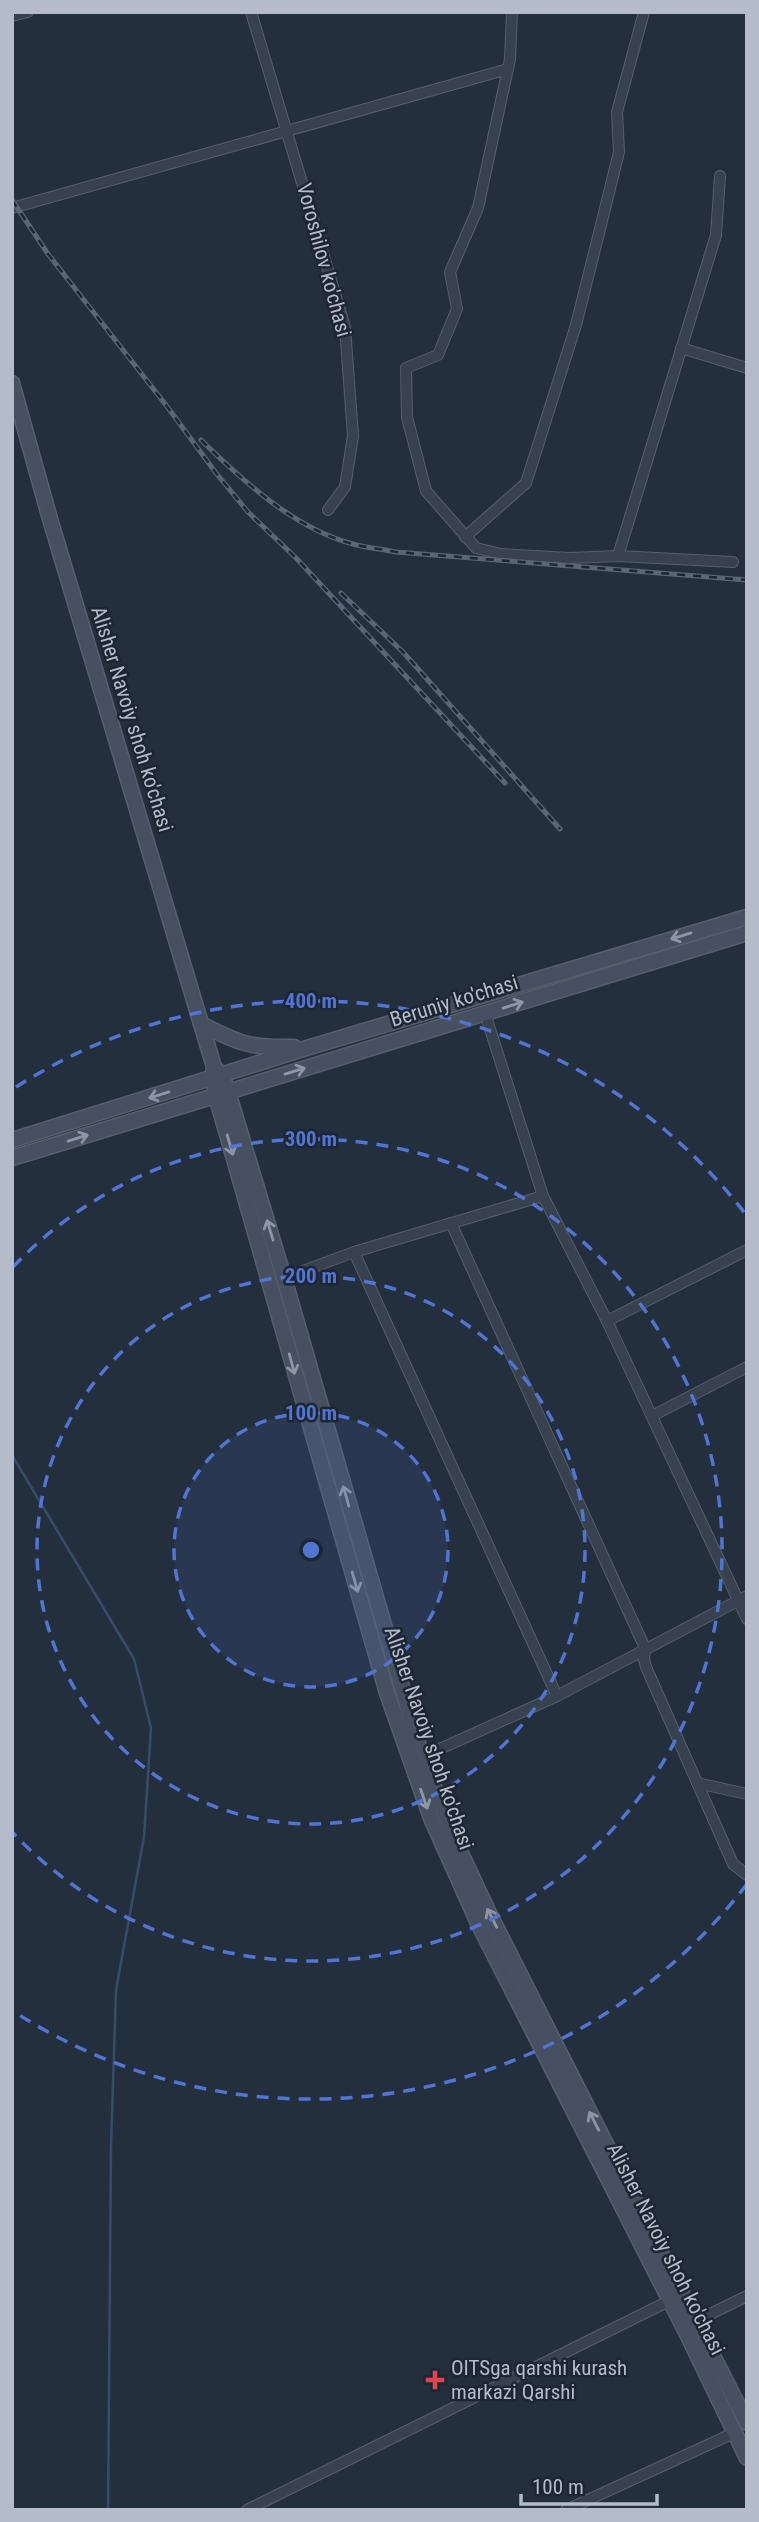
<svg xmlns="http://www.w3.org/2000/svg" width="759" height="2522" viewBox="0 0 759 2522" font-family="'Roboto Condensed',sans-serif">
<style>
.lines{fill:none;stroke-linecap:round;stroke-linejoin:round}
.stream{stroke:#394c67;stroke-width:2.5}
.street-casing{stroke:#565f6c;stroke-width:12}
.secondary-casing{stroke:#565f6c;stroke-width:17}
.street{stroke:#38414e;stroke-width:10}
.secondary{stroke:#465061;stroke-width:14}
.rail-casing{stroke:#5a6575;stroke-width:5}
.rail{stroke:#1d2633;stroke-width:2.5;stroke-dasharray:8;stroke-linecap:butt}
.oneway{stroke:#8e96a5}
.ring{fill:none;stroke:#5274d3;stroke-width:3.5;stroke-dasharray:12 9}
.health-dot{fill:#e0444e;stroke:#1d2633;stroke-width:2.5}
.labels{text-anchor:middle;stroke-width:5;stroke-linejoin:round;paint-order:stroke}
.street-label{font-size:21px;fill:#b4bcc9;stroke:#1d2633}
.poi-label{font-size:21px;fill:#b4bcc9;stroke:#1d2633;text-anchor:start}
.centre{fill:#5274d3;stroke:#1d2633;stroke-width:3.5}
.ring-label{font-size:21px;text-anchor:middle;font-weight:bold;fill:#5274d3;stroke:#1d2633;stroke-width:5;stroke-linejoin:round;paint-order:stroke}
</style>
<rect width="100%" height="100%" fill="#242f3e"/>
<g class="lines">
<path class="stream" d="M 12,1455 L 134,1659 L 151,1728 L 144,1837 L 116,1990 L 111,2146 L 108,2510"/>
<g class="street-casing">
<g id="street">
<path d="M 251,12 L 345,327 L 353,436 L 345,487 L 328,510"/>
<path d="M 512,12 L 510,59 L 478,208 L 450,272 L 457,309 L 438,355 L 406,368 L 407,417 L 426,491 L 476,548 L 501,554 L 570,558 L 618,556 L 733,562"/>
<path d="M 12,16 L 28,12"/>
<path d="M 12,208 L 508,69"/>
<path d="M 681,348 L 747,368"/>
<path d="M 465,537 L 526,483 L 576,325 L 596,245 L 619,152 L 617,112 L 644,12"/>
<path d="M 618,556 L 716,235 L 720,176"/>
<path d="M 485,1013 L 543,1196 L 607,1321 L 747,1619"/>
<path d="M 451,1223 L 645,1648 L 644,1659 L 646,1667 L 733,1864 L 747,1875"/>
<path d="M 354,1252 L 557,1696"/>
<path d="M 284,1278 L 354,1252 L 543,1196"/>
<path d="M 607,1321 L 747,1250"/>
<path d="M 652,1416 L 747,1367"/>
<path d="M 422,1757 L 557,1696 L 747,1596"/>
<path d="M 697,1783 L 747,1794"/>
<path d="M 696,2321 L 747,2296"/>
<path d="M 247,2510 L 673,2299"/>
<path d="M 566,2510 L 734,2433"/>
</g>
</g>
<g class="secondary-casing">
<g id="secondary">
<path d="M 12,383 L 50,519 L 214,1067 L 222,1076 L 228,1092 L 284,1278 L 422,1757 L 460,1851 L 488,1911 L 747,2423"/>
<path d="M 201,1024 C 240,1044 250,1048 294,1047"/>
<path d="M 214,1067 L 213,1079 L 216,1096 L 387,1693 L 431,1818 L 478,1923 L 688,2336 L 747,2458"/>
<path d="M 12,1140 L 310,1047 L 747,917"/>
<path d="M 12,1158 L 747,933"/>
</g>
</g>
<use href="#street" class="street"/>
<use href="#secondary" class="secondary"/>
<g class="rail-casing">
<g id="rail">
<path d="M 12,200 L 48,254 L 166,405 L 216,473 L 248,512 L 297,559 L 505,783"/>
<path d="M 201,440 C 243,481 295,529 353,544 C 367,548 382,549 396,552 L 747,580"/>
<path d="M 341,593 L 403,652 L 560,829"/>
</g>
</g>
<use href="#rail" class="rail"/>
</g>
<defs><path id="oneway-shaft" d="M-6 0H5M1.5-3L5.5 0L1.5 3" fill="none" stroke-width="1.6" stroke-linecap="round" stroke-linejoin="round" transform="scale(1.75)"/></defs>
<g class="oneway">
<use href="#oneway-shaft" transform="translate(681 936) rotate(163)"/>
<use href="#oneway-shaft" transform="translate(513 1005) rotate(-17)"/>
<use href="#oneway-shaft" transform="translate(295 1071) rotate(-17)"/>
<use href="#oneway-shaft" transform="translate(159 1095) rotate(163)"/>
<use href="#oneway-shaft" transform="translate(78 1138) rotate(-17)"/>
<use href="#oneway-shaft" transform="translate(230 1145) rotate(74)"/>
<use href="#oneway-shaft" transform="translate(270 1230) rotate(-107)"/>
<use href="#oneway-shaft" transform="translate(292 1364) rotate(75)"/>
<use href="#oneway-shaft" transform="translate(346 1496) rotate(-106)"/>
<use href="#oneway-shaft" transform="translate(355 1582) rotate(74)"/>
<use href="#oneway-shaft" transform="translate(424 1799) rotate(71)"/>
<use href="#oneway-shaft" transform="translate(492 1918) rotate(-117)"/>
<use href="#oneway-shaft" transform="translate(594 2121) rotate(-117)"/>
</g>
<circle cx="311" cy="1550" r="137" fill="#5274d3" fill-opacity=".12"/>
<g class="ring">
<circle cx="311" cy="1550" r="137"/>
<circle cx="311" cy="1550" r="274"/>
<path d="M13 1267A411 411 0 1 1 13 1833"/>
<path d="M747 1884A549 549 0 0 1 16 2013M16 1087A549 549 0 0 1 747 1216"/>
</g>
<path class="health-dot" d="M431.5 2369.5h7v7h7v7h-7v7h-7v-7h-7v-7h7z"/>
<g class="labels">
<g class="street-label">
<text transform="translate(324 260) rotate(75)" y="7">Voroshilov ko'chasi</text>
<text transform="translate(132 719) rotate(73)" y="7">Alisher Navoiy shoh ko'chasi</text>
<text transform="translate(454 1001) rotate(-17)" y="7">Beruniy ko'chasi</text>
<text transform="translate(429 1738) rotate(71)" y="7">Alisher Navoiy shoh ko'chasi</text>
<text transform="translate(666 2249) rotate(63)" y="7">Alisher Navoiy shoh ko'chasi</text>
</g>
<g class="poi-label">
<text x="451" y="2375">OITSga qarshi kurash<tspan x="451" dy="24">markazi Qarshi</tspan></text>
</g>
</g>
<circle cx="311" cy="1550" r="10" class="centre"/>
<g class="ring-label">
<text x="311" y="1008">400 m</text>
<text x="311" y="1146">300 m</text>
<text x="311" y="1283">200 m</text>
<text x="311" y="1420">100 m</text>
</g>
<rect width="759" height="2522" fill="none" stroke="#b4bcc9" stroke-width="28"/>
<path d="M521 2494v10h136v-10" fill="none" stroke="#b4bcc9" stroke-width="3.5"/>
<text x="532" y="2494" font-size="21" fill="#b4bcc9" stroke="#1d2633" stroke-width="5" paint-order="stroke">100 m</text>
</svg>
